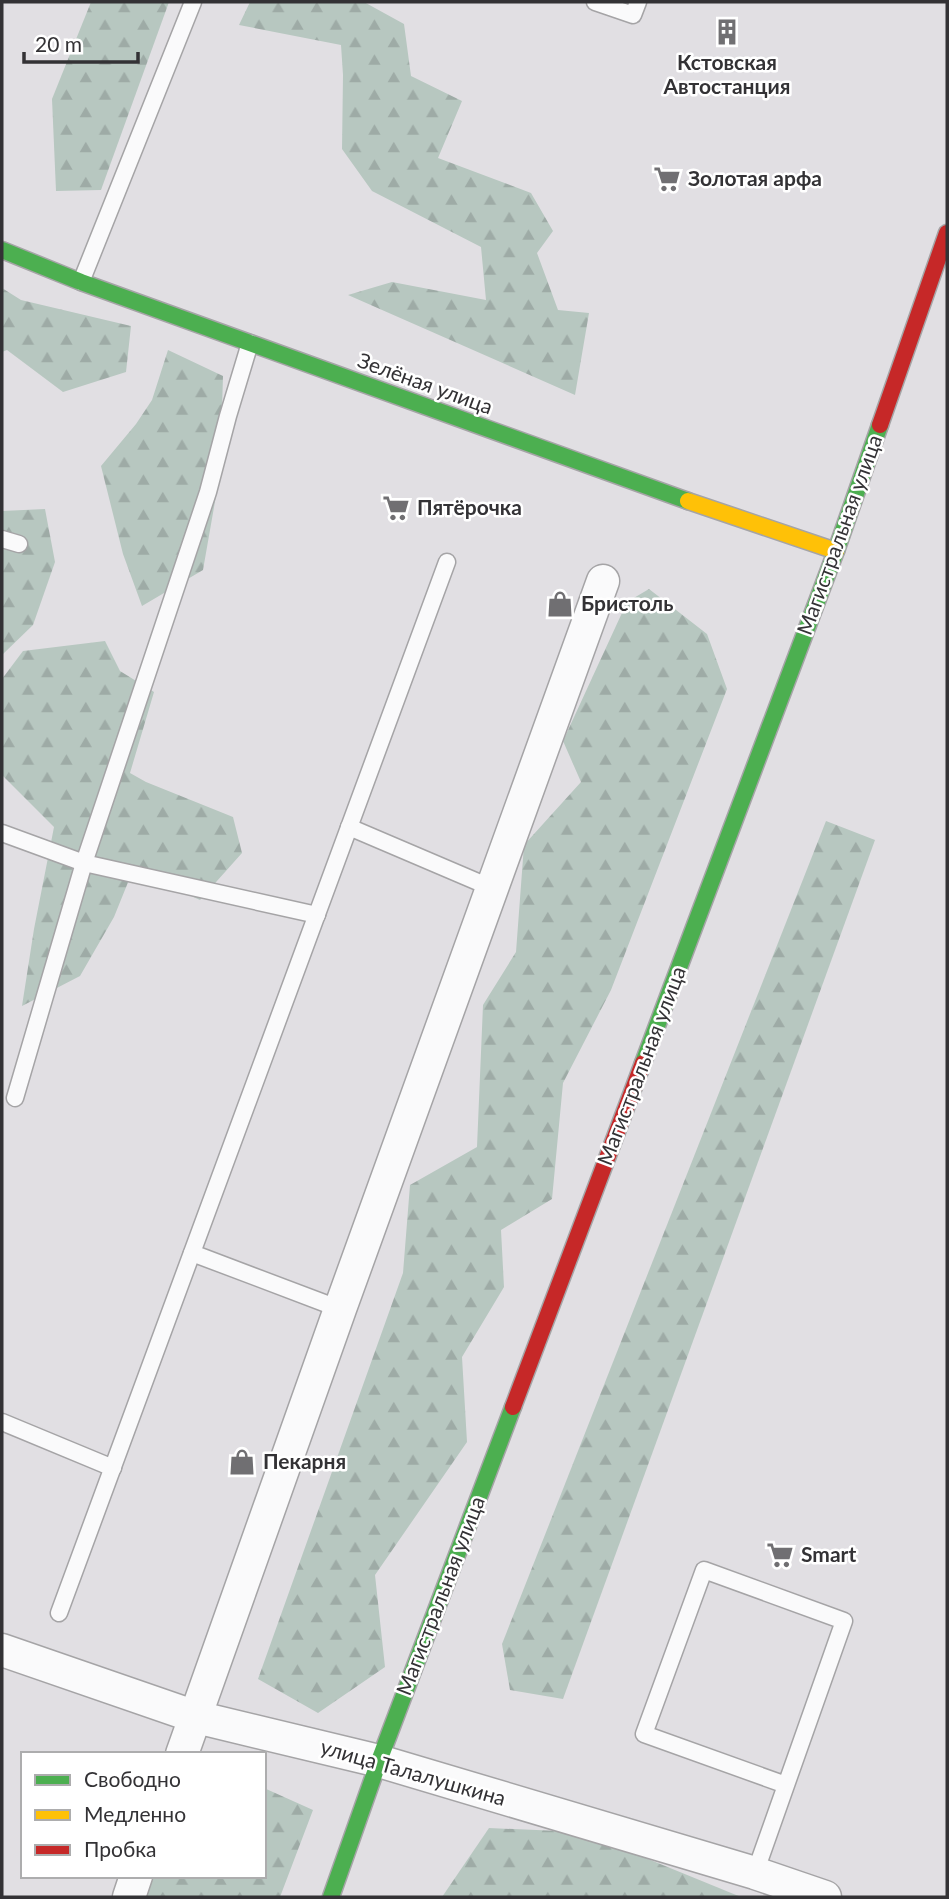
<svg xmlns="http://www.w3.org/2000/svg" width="949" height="1899" viewBox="0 0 949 1899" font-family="Lato,sans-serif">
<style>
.forest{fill:url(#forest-firs)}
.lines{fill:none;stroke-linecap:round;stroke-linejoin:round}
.lane-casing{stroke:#a5a4a6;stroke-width:19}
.street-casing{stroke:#a5a4a6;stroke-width:35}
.fast-casing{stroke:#a5a4a6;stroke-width:19}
.slow-casing{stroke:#a5a4a6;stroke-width:19}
.jam-casing{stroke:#a5a4a6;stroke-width:19}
.lane{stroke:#fafafb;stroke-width:16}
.street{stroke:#fafafb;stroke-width:32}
.fast{stroke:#4caf50;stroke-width:16}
.slow{stroke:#ffc107;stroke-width:16}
.jam{stroke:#c62828;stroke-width:16}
.labels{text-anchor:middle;stroke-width:5;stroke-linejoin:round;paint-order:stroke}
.poi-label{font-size:21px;font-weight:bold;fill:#333235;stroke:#fff;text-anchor:start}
.street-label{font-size:21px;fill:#333235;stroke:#fff}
</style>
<defs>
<pattern id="forest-firs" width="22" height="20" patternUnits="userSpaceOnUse" patternTransform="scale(1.75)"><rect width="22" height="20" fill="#b7c7c0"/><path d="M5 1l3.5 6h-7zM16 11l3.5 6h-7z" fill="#9eaba6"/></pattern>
</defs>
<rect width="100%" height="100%" fill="#e1dfe3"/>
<g class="forest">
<path d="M 91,2 L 169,2 L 101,190 L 56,191 L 52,99 Z"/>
<path d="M 250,2 L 364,2 L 404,24 L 411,76 L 462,101 L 438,158 L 531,193 L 553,231 L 537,253 L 558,310 L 589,313 L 575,395 L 348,295 L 392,282 L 486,300 L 481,247 L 372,191 L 342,149 L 343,75 L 341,45 L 239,25 Z"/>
<path d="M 2,288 L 21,300 L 131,326 L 126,372 L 63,392 L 7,350 L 2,352 Z"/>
<path d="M 168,350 L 223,376 L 220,473 L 203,570 L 142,606 L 123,554 L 101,466 L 136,424 L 152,400 Z"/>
<path d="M 45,509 L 55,562 L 33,625 L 2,655 L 2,511 Z"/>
<path d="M 649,589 L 707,634 L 727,689 L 611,990 L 563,1083 L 552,1199 L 501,1230 L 504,1287 L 462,1357 L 467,1442 L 375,1575 L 385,1667 L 318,1713 L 258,1679 L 403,1273 L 410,1185 L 477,1147 L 483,1005 L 516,952 L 524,845 L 581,782 L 563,741 L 627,602 Z"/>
<path d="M 105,641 L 120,671 L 154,692 L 130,773 L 146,782 L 233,817 L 242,853 L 200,900 L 133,870 L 114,917 L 80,976 L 22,1006 L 34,929 L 54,827 L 2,775 L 2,679 L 23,651 Z"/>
<path d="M 826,821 L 875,840 L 563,1699 L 510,1690 L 502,1644 Z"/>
<path d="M 264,1788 L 313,1810 L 280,1897 L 145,1897 L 153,1876 L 264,1876 Z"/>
<path d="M 489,1828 L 582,1832 L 741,1897 L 442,1897 Z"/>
</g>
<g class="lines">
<g class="lane-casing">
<g id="lane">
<path d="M 595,2 L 633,15 L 638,2"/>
<path d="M 81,282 L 193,2"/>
<path d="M 250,343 L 228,416 L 208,492 L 84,863 L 317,915"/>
<path d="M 2,539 L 19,544"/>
<path d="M 349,827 L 492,888"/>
<path d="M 2,833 L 84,863 L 15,1098"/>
<path d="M 192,1253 L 340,1309"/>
<path d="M 2,1422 L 113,1468"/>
<path d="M 59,1613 L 447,562"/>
<path d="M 755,1873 L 844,1621 L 704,1570 L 644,1734 L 786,1785"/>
</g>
</g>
<g class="street-casing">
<g id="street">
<path d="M 2,1650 L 196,1717 L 379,1761 L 755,1873 L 825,1897"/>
<path d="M 182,1754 L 340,1309 L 603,581"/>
<path d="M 129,1897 L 136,1876"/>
</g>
</g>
<g class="fast-casing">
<g id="fast">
<path d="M 2,250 L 81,282 L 688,501"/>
<path d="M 643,1063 L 836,551 L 880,425"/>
<path d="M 331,1897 L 379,1761 L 513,1407"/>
</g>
</g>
<g class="slow-casing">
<path id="slow" d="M 688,501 L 836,551"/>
</g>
<g class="jam-casing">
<g id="jam">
<path d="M 880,425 L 947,233"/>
<path d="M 513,1407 L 643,1063"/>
</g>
</g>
<use href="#lane" class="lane"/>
<use href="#street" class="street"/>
<use href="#fast" class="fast"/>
<use href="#slow" class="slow"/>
<use href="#jam" class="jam"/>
</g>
<defs>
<g id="building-bare" transform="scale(2.1)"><path d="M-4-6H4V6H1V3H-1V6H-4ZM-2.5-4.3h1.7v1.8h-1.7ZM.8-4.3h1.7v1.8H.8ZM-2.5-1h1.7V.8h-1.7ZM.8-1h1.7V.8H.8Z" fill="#706f72" stroke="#fff" stroke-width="2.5" paint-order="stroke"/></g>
<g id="supermarket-bare" transform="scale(2.1)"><path d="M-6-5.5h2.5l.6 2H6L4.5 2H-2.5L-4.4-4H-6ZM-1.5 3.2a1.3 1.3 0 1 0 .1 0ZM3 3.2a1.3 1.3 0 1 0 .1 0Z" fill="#706f72" stroke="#fff" stroke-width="2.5" paint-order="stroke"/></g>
<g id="shop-bare" transform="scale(2.1)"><path d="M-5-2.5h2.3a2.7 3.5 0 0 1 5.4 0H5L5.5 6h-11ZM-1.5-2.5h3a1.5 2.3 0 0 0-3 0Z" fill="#706f72" stroke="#fff" stroke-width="2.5" paint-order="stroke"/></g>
</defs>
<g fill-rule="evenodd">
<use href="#building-bare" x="727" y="32"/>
<use href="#supermarket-bare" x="667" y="179"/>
<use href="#supermarket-bare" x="396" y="508"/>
<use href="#shop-bare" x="560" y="604"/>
<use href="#shop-bare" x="242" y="1462"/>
<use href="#supermarket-bare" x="780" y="1555"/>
</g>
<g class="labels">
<g class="poi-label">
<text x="727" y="70" text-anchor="middle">Кстовская<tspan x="727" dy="24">Автостанция</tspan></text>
<text x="688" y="186">Золотая арфа</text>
<text x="417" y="515">Пятёрочка</text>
<text x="581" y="611">Бристоль</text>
<text x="263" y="1469">Пекарня</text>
<text x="801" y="1562">Smart</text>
</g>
<g class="street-label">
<text transform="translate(425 384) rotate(20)" y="7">Зелёная улица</text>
<text transform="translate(840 535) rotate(-70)" y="7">Магистральная улица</text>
<text transform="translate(642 1066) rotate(-69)" y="7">Магистральная улица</text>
<text transform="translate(441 1596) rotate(-69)" y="7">Магистральная улица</text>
<text transform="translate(413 1773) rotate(16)" y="7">улица Талалушкина</text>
</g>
</g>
<rect width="949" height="1899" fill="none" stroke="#333235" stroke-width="7"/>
<rect x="21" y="1752" width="245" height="126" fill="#ffffff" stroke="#adadae" stroke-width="2"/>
<rect x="35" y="1775" width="35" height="10" fill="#4caf50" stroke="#adadae" stroke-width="2"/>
<text x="84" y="1787" font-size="21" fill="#333235">Свободно</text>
<rect x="35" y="1810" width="35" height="10" fill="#ffc107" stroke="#adadae" stroke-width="2"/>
<text x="84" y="1822" font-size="21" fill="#333235">Медленно</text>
<rect x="35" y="1845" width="35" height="10" fill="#c62828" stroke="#adadae" stroke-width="2"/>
<text x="84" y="1857" font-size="21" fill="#333235">Пробка</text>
<path d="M24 52v10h114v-10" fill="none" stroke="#333235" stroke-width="3.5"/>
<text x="35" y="52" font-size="21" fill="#333235" stroke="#ffffff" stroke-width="5" paint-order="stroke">20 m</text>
</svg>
